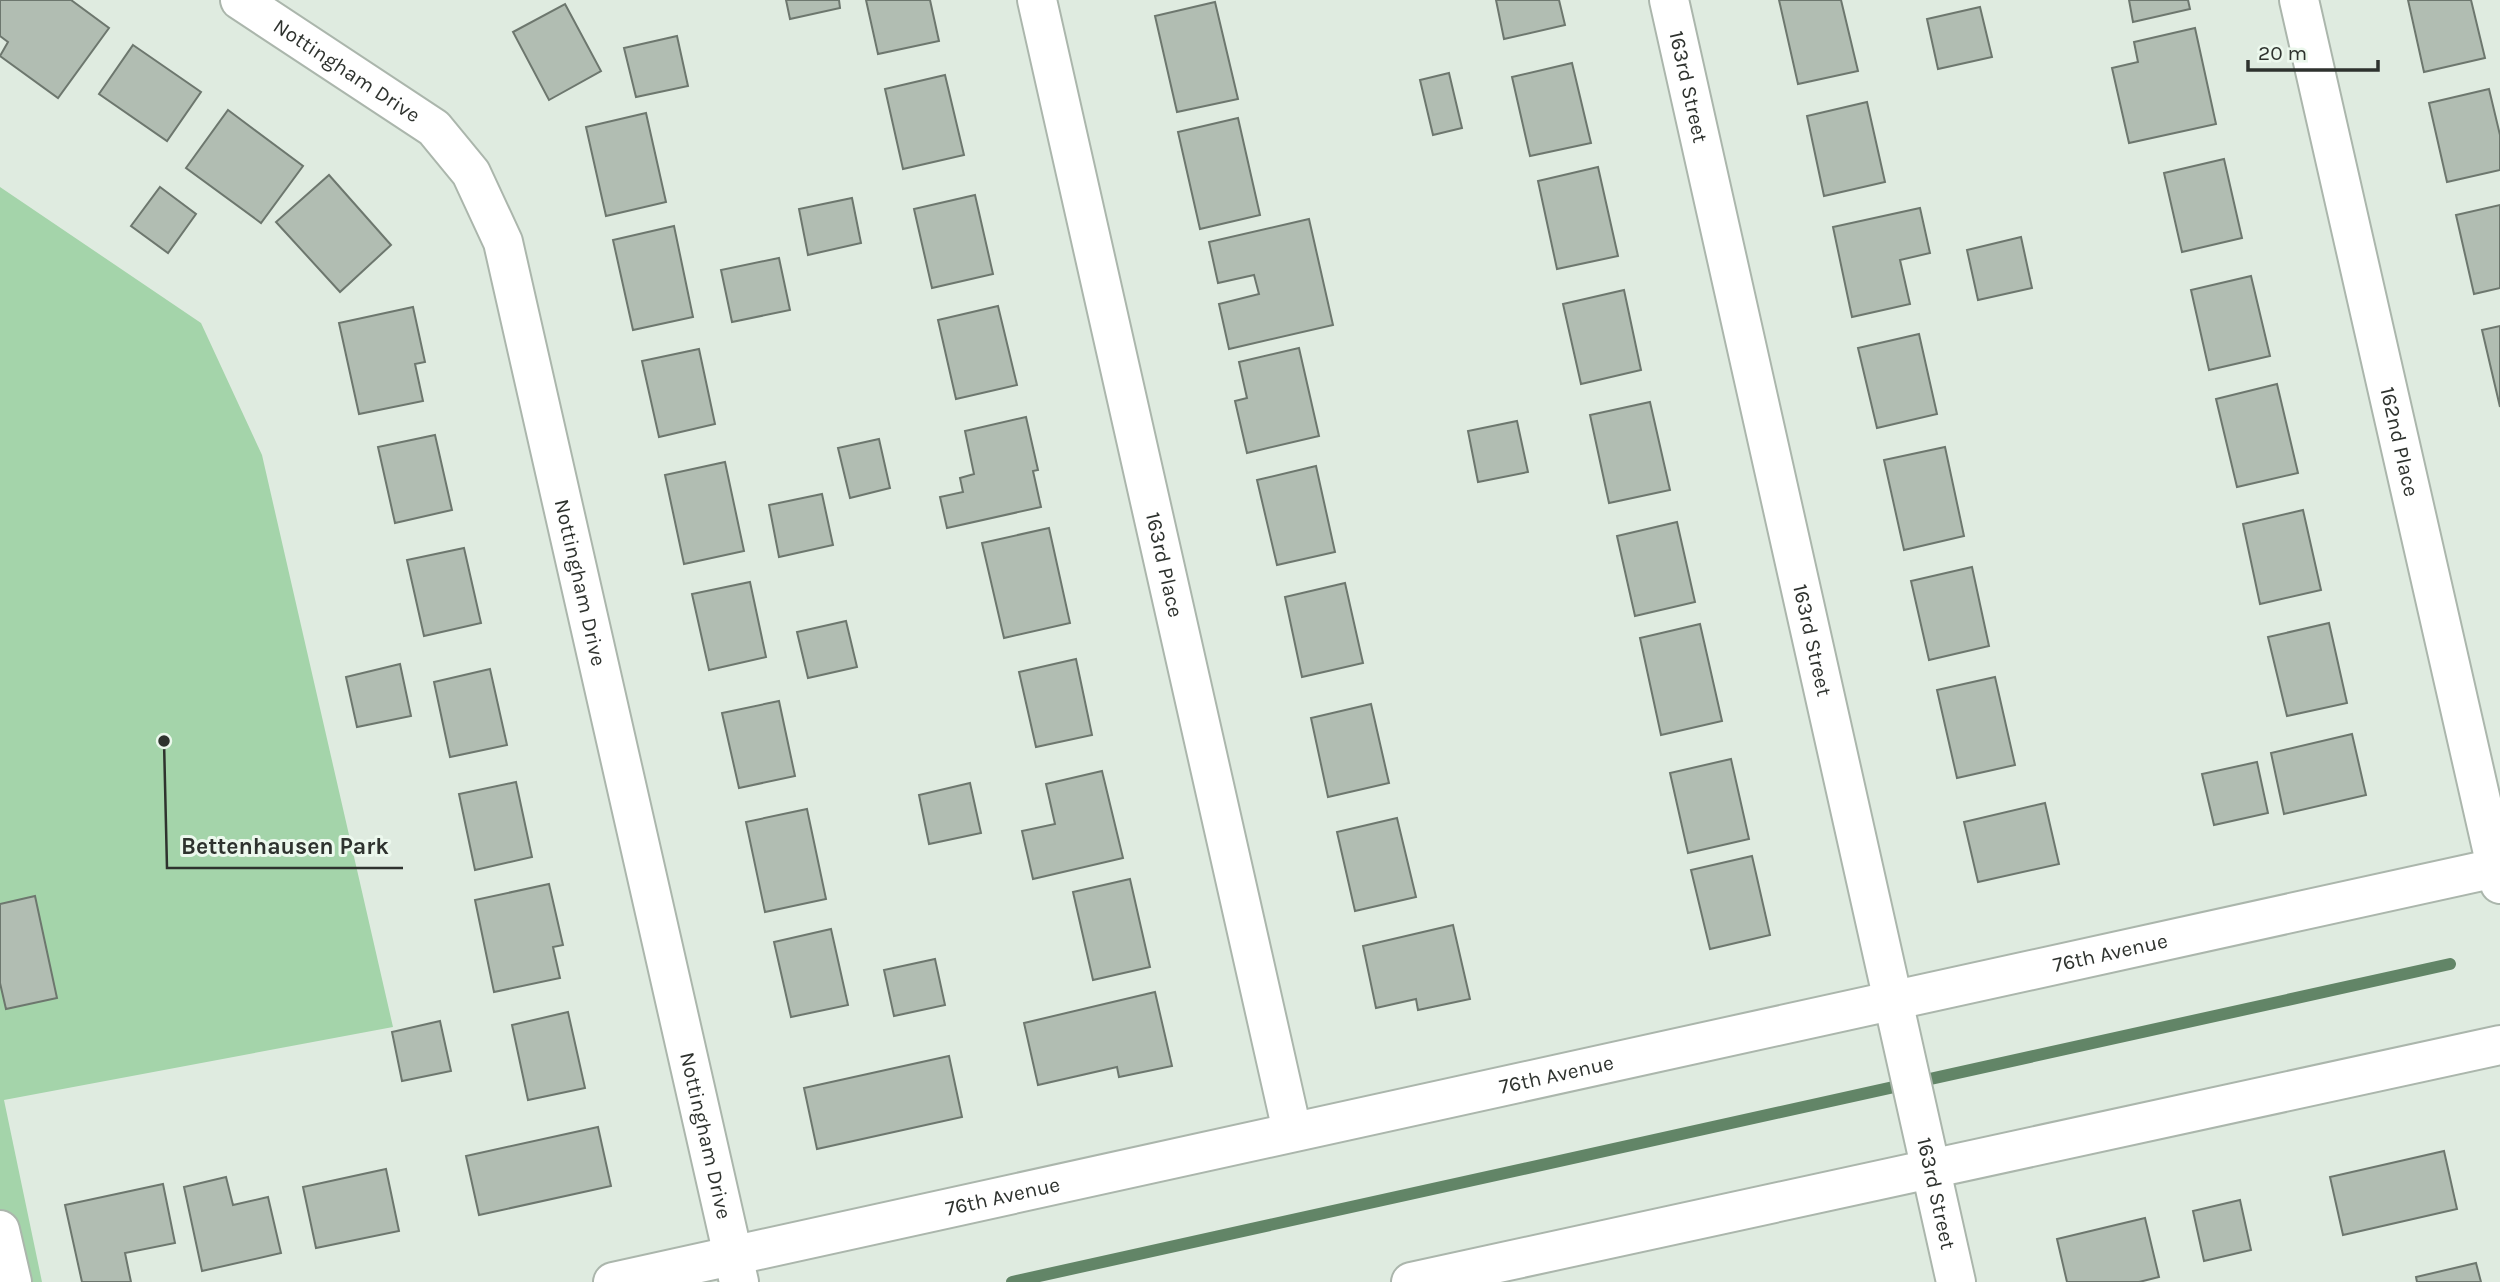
<svg xmlns="http://www.w3.org/2000/svg" width="2500" height="1282" viewBox="0 0 2500 1282" font-family="Karla,sans-serif">
<style>
.green{fill:#a4d4aa}
.lines{fill:none;stroke-linecap:round;stroke-linejoin:round}
.stream{stroke:#628567;stroke-width:12}
.building{fill:#b1bdb2;stroke:#6d776e;stroke-width:2}
.minor-casing{stroke:#abb6ac;stroke-width:42}
.minor{stroke:#fff;stroke-width:38}
.labels{text-anchor:middle;stroke-width:6;stroke-linejoin:round;paint-order:stroke}
.street-label{font-size:21px;fill:#2e322e;stroke:#ecf8ed}
.leader{fill:none;stroke:#2e322e;stroke-width:2.5}
.callout-dot{fill:#2e322e;stroke:#ecf8ed;stroke-width:2.5}
.callout-label{font-size:23px;text-anchor:middle;font-weight:bold;fill:#2e322e;stroke:#ecf8ed;stroke-width:6;stroke-linejoin:round;paint-order:stroke}
</style>
<rect width="100%" height="100%" fill="#dfebe0"/>
<path class="green" d="M 0,187 L 201,323 L 262,455 L 393,1027 L 4,1100 L 42,1282 L 0,1282 Z"/>
<g class="lines">
<path class="stream" d="M 1012,1282 L 2450,964"/>
</g>
<g class="building">
<path d="M 0,0 L 71,0 L 109,28 L 58,98 L 0,56 L 8,42 L 0,36 Z"/>
<path d="M 786,0 L 839,0 L 840,8 L 790,19 Z"/>
<path d="M 866,0 L 930,0 L 939,41 L 878,54 Z"/>
<path d="M 1496,0 L 1559,0 L 1565,25 L 1504,39 Z"/>
<path d="M 1779,0 L 1841,0 L 1858,71 L 1798,84 Z"/>
<path d="M 2129,0 L 2188,0 L 2190,9 L 2133,22 Z"/>
<path d="M 2408,0 L 2471,0 L 2485,58 L 2424,72 Z"/>
<path d="M 1215,2 L 1238,99 L 1177,112 L 1155,16 Z"/>
<path d="M 565,4 L 601,71 L 549,100 L 513,32 Z"/>
<path d="M 1980,7 L 1992,57 L 1938,69 L 1927,19 Z"/>
<path d="M 2195,28 L 2216,124 L 2129,143 L 2112,68 L 2138,62 L 2134,42 Z"/>
<path d="M 677,36 L 688,86 L 636,97 L 624,48 Z"/>
<path d="M 133,45 L 201,92 L 167,141 L 99,94 Z"/>
<path d="M 1572,63 L 1591,143 L 1530,156 L 1512,77 Z"/>
<path d="M 1449,73 L 1462,128 L 1433,135 L 1420,80 Z"/>
<path d="M 945,75 L 964,155 L 903,169 L 885,89 Z"/>
<path d="M 2489,89 L 2500,135 L 2500,170 L 2447,182 L 2429,103 Z"/>
<path d="M 1867,102 L 1885,182 L 1824,196 L 1807,116 Z"/>
<path d="M 228,110 L 303,166 L 261,223 L 186,168 Z"/>
<path d="M 646,113 L 666,202 L 606,216 L 586,127 Z"/>
<path d="M 1238,118 L 1260,215 L 1200,229 L 1178,132 Z"/>
<path d="M 2224,159 L 2242,238 L 2182,252 L 2164,173 Z"/>
<path d="M 1598,167 L 1618,256 L 1557,269 L 1538,181 Z"/>
<path d="M 329,175 L 391,245 L 340,292 L 276,222 Z"/>
<path d="M 160,187 L 196,214 L 168,253 L 131,226 Z"/>
<path d="M 975,195 L 993,274 L 932,288 L 914,209 Z"/>
<path d="M 852,198 L 861,243 L 808,255 L 799,209 Z"/>
<path d="M 2500,205 L 2500,288 L 2474,294 L 2456,215 Z"/>
<path d="M 1920,208 L 1930,253 L 1900,260 L 1910,304 L 1852,317 L 1833,227 Z"/>
<path d="M 1309,219 L 1333,325 L 1229,349 L 1219,304 L 1259,294 L 1254,275 L 1218,283 L 1209,242 Z"/>
<path d="M 674,226 L 693,317 L 633,330 L 613,240 Z"/>
<path d="M 2021,237 L 2032,288 L 1978,300 L 1967,250 Z"/>
<path d="M 779,258 L 790,310 L 732,322 L 721,270 Z"/>
<path d="M 2251,276 L 2270,356 L 2209,370 L 2191,290 Z"/>
<path d="M 1624,290 L 1641,370 L 1581,384 L 1563,304 Z"/>
<path d="M 998,306 L 1017,385 L 956,399 L 938,320 Z"/>
<path d="M 413,307 L 425,362 L 415,364 L 423,401 L 359,414 L 339,323 Z"/>
<path d="M 2500,326 L 2500,407 L 2482,330 Z"/>
<path d="M 1919,334 L 1937,414 L 1877,428 L 1858,348 Z"/>
<path d="M 1299,348 L 1319,436 L 1247,453 L 1235,401 L 1247,398 L 1239,362 Z"/>
<path d="M 699,349 L 715,424 L 659,437 L 642,361 Z"/>
<path d="M 2277,384 L 2298,473 L 2237,487 L 2216,399 Z"/>
<path d="M 1650,402 L 1670,490 L 1609,503 L 1590,415 Z"/>
<path d="M 1026,417 L 1038,470 L 1033,471 L 1041,507 L 947,528 L 940,497 L 963,492 L 960,478 L 974,474 L 965,431 Z"/>
<path d="M 1517,421 L 1528,472 L 1478,482 L 1468,431 Z"/>
<path d="M 435,435 L 452,510 L 395,523 L 378,447 Z"/>
<path d="M 879,439 L 890,488 L 850,498 L 838,448 Z"/>
<path d="M 1945,447 L 1964,536 L 1904,550 L 1884,460 Z"/>
<path d="M 725,462 L 744,551 L 684,564 L 665,475 Z"/>
<path d="M 1316,466 L 1335,552 L 1277,565 L 1257,480 Z"/>
<path d="M 822,494 L 833,545 L 779,557 L 769,505 Z"/>
<path d="M 2303,510 L 2321,590 L 2260,604 L 2243,524 Z"/>
<path d="M 1677,522 L 1695,602 L 1635,616 L 1617,536 Z"/>
<path d="M 1049,528 L 1070,623 L 1004,638 L 982,543 Z"/>
<path d="M 464,548 L 481,623 L 424,636 L 407,560 Z"/>
<path d="M 1972,567 L 1989,646 L 1929,660 L 1911,581 Z"/>
<path d="M 750,582 L 766,657 L 709,670 L 692,594 Z"/>
<path d="M 1345,583 L 1363,663 L 1302,677 L 1285,597 Z"/>
<path d="M 846,621 L 857,667 L 808,678 L 797,632 Z"/>
<path d="M 2329,623 L 2347,703 L 2287,716 L 2268,637 Z"/>
<path d="M 1700,624 L 1722,721 L 1661,735 L 1640,638 Z"/>
<path d="M 1076,659 L 1092,735 L 1036,747 L 1019,672 Z"/>
<path d="M 400,664 L 411,716 L 357,727 L 346,677 Z"/>
<path d="M 490,669 L 507,745 L 450,757 L 434,682 Z"/>
<path d="M 1995,677 L 2015,765 L 1957,778 L 1937,690 Z"/>
<path d="M 779,701 L 795,776 L 739,788 L 722,713 Z"/>
<path d="M 1371,704 L 1389,783 L 1328,797 L 1311,718 Z"/>
<path d="M 2352,734 L 2366,795 L 2284,814 L 2271,753 Z"/>
<path d="M 1731,759 L 1749,839 L 1688,853 L 1670,773 Z"/>
<path d="M 2257,762 L 2268,813 L 2214,825 L 2202,774 Z"/>
<path d="M 1102,771 L 1123,858 L 1033,879 L 1022,831 L 1055,824 L 1046,784 Z"/>
<path d="M 516,782 L 532,857 L 475,870 L 459,794 Z"/>
<path d="M 970,783 L 981,833 L 929,844 L 919,795 Z"/>
<path d="M 2045,803 L 2059,864 L 1978,882 L 1964,822 Z"/>
<path d="M 807,809 L 826,899 L 765,912 L 746,822 Z"/>
<path d="M 1397,818 L 1416,897 L 1355,911 L 1337,832 Z"/>
<path d="M 1752,856 L 1770,935 L 1710,949 L 1691,870 Z"/>
<path d="M 1130,879 L 1150,967 L 1093,980 L 1073,892 Z"/>
<path d="M 549,884 L 563,945 L 553,947 L 560,978 L 494,992 L 475,900 Z"/>
<path d="M 35,896 L 57,998 L 6,1009 L 0,983 L 0,904 Z"/>
<path d="M 1453,925 L 1470,999 L 1418,1010 L 1416,999 L 1376,1008 L 1363,946 Z"/>
<path d="M 831,929 L 848,1005 L 791,1017 L 774,942 Z"/>
<path d="M 935,959 L 945,1005 L 894,1016 L 884,970 Z"/>
<path d="M 1155,992 L 1172,1066 L 1119,1077 L 1117,1067 L 1038,1085 L 1024,1023 Z"/>
<path d="M 568,1012 L 585,1088 L 528,1100 L 512,1025 Z"/>
<path d="M 440,1021 L 451,1071 L 402,1081 L 392,1032 Z"/>
<path d="M 949,1056 L 962,1117 L 817,1149 L 804,1088 Z"/>
<path d="M 598,1127 L 611,1186 L 479,1215 L 466,1156 Z"/>
<path d="M 2444,1151 L 2457,1209 L 2343,1235 L 2330,1177 Z"/>
<path d="M 386,1169 L 399,1231 L 316,1248 L 303,1187 Z"/>
<path d="M 226,1177 L 233,1205 L 268,1197 L 281,1253 L 202,1271 L 184,1187 Z"/>
<path d="M 163,1184 L 175,1243 L 125,1253 L 131,1282 L 82,1282 L 65,1205 Z"/>
<path d="M 2240,1200 L 2251,1250 L 2204,1261 L 2193,1211 Z"/>
<path d="M 2145,1218 L 2159,1277 L 2139,1282 L 2067,1282 L 2057,1239 Z"/>
<path d="M 2476,1263 L 2481,1282 L 2417,1282 L 2416,1277 Z"/>
</g>
<g class="lines">
<g class="minor-casing">
<g id="minor">
<path id="s1" d="M 240,0 L 434,128 L 471,173 L 503,242 L 739,1282"/>
<path id="s2" d="M 1037,0 L 1292,1131"/>
<path id="s3" d="M 1669,0 L 1956,1282"/>
<path id="s4" d="M 2299,0 L 2500,884"/>
<path d="M 0,1230 L 12,1282"/>
<path id="s5" d="M 613,1282 L 2500,867"/>
<path d="M 1411,1282 L 2500,1045"/>
</g>
</g>
<use href="#minor" class="minor"/>
</g>
<g class="labels">
<g class="street-label">
<text dy="7" stroke="none"><textPath href="#s1" startOffset="128">Nottingham Drive</textPath></text>
<text dy="7" stroke="none"><textPath href="#s3" startOffset="89">163rd Street</textPath></text>
<text dy="7" stroke="none"><textPath href="#s4" startOffset="453">162nd Place</textPath></text>
<text dy="7" stroke="none"><textPath href="#s2" startOffset="579">163rd Place</textPath></text>
<text dy="7" stroke="none"><textPath href="#s1" startOffset="716">Nottingham Drive</textPath></text>
<text dy="7" stroke="none"><textPath href="#s3" startOffset="656">163rd Street</textPath></text>
<text dy="7" stroke="none"><textPath href="#s5" startOffset="1533">76th Avenue</textPath></text>
<text dy="7" stroke="none"><textPath href="#s5" startOffset="966">76th Avenue</textPath></text>
<text dy="7" stroke="none"><textPath href="#s1" startOffset="1283">Nottingham Drive</textPath></text>
<text dy="7" stroke="none"><textPath href="#s3" startOffset="1223">163rd Street</textPath></text>
<text dy="7" stroke="none"><textPath href="#s5" startOffset="399">76th Avenue</textPath></text>
</g>
</g>
<path class="leader" d="M164 741L167 868H403"/>
<circle class="callout-dot" cx="164" cy="741" r="7"/>
<g class="callout-label">
<text x="285" y="854">Bettenhausen Park</text>
</g>
<path d="M2248 60v10h130v-10" fill="none" stroke="#2e322e" stroke-width="3.5"/>
<text x="2258" y="60" font-size="21" fill="#2e322e" stroke="#ecf8ed" stroke-width="5" paint-order="stroke">20 m</text>
</svg>
